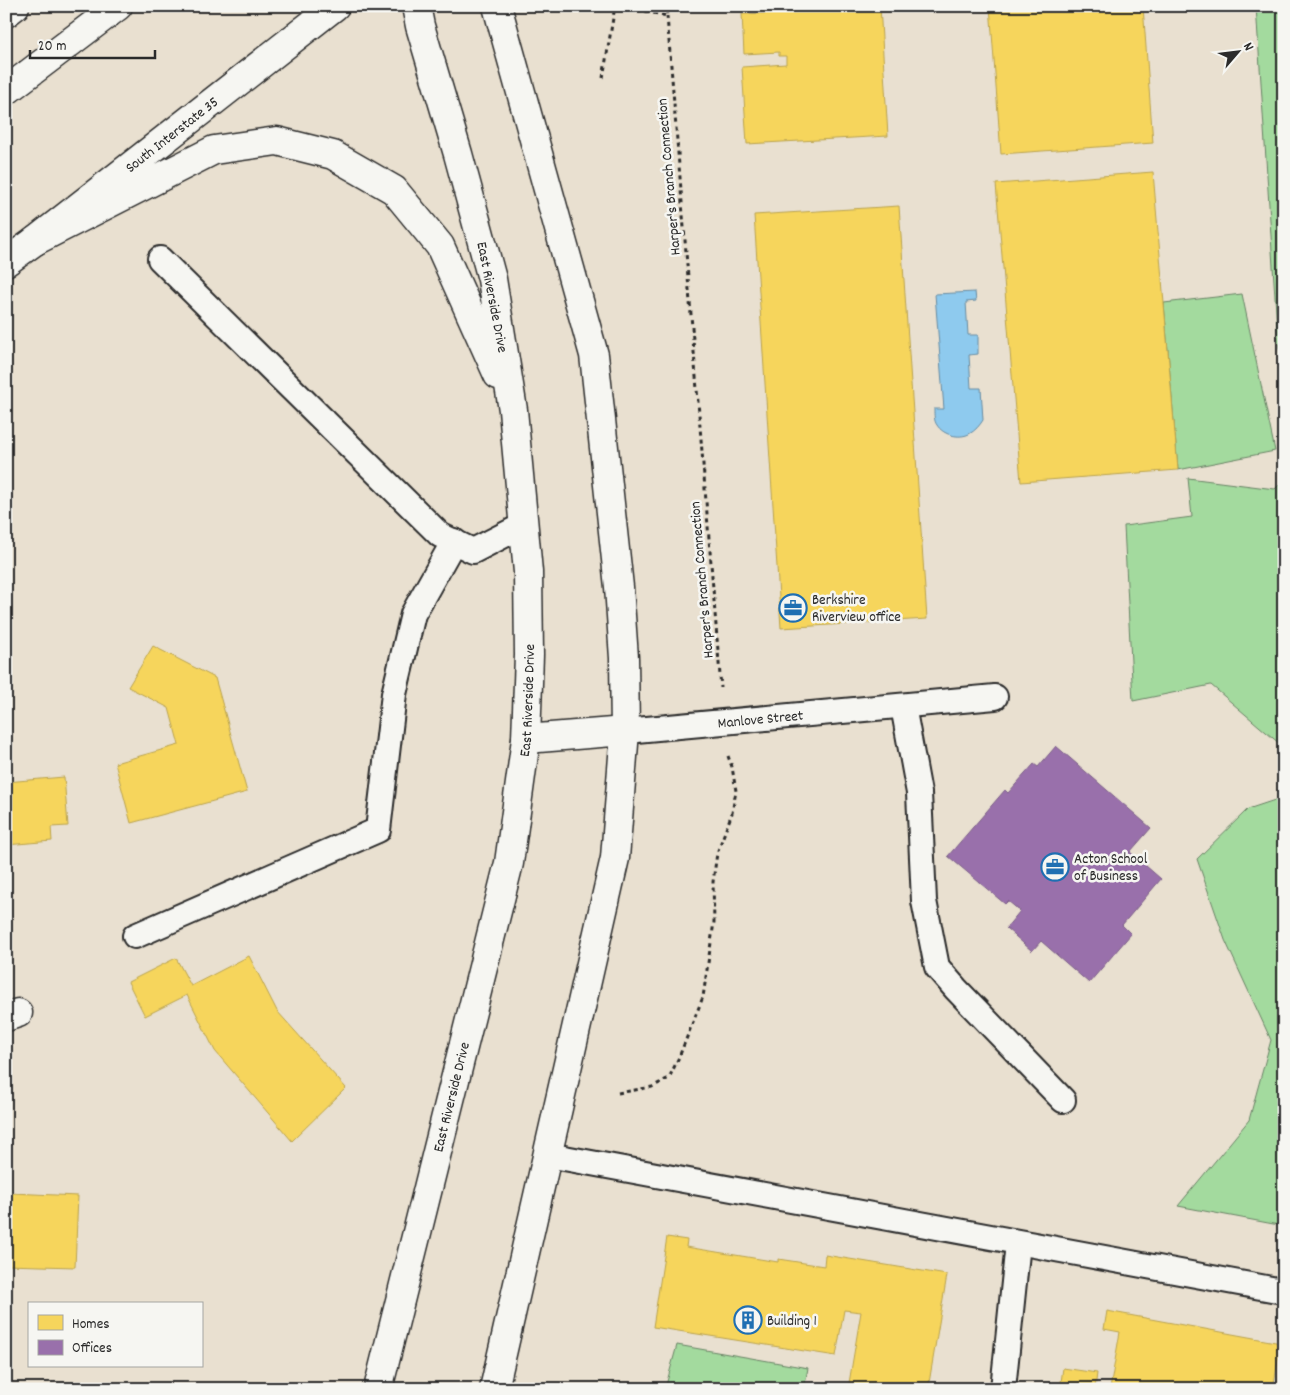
<svg xmlns="http://www.w3.org/2000/svg" width="1290" height="1395" viewBox="0 0 1290 1395" font-family="Dekko,sans-serif">
<style>
.green{fill:#a3da9e;stroke:#678264}
.water{fill:#8ecaee;stroke:#668aa0}
.homes{fill:#f6d55c;stroke:#b9a24d}
.offices{fill:#9970ab;stroke:#785b85}
.lines{fill:none;stroke-linecap:round;stroke-linejoin:round}
.service-casing{stroke:#2b2b2b;stroke-width:28}
.minor-casing{stroke:#2b2b2b;stroke-width:31}
.secondary-casing{stroke:#2b2b2b;stroke-width:31}
.primary-casing{stroke:#2b2b2b;stroke-width:31}
.motorway-casing{stroke:#2b2b2b;stroke-width:31}
.path{stroke:#2b2b2b;stroke-width:3;stroke-dasharray:4 4;stroke-linecap:butt}
.service{stroke:#f6f6f2;stroke-width:24}
.minor{stroke:#f6f6f2;stroke-width:28}
.secondary{stroke:#f6f6f2;stroke-width:28}
.primary{stroke:#f6f6f2;stroke-width:28}
.motorway{stroke:#f6f6f2;stroke-width:28}
.labels{text-anchor:middle;stroke-width:5;stroke-linejoin:round;paint-order:stroke}
.street-label{font-size:15px;fill:#2b2b2b;stroke:#f6f6f2}
.poi-label{font-size:15px;fill:#2b2b2b;stroke:#f6f6f2;text-anchor:start}
</style>
<rect width="100%" height="100%" fill="#e9e0d0"/>
<filter id="ink" filterUnits="userSpaceOnUse"><feTurbulence type="fractalNoise" baseFrequency=".02" numOctaves="2"/><feDisplacementMap in="SourceGraphic" scale="10" xChannelSelector="R" yChannelSelector="G"/><feConvolveMatrix kernelMatrix="1 2 1 2 8 2 1 2 1" color-interpolation-filters="sRGB"/></filter>
<g filter="url(#ink)">
<g class="green">
<path d="M 1256,6 L 1284,6 L 1284,376 L 1278,343 Z"/>
<path d="M 1242,294 L 1275,451 L 1178,470 L 1164,303 Z"/>
<path d="M 1188,478 L 1275,489 L 1284,480 L 1284,758 L 1280,744 L 1211,685 L 1133,701 L 1124,526 L 1192,517 Z"/>
<path d="M 1284,797 L 1284,1226 L 1178,1206 L 1249,1120 L 1271,1040 L 1225,940 L 1197,859 L 1248,809 Z"/>
<path d="M 677,1345 L 808,1368 L 804,1389 L 665,1389 Z"/>
</g>
<path class="water" d="M 975,292 L 976,301 L 966,302 L 968,335 L 978,335 L 978,354 L 969,355 L 971,388 L 981,388 L 983,420 C 980,425 975,431 969,434 C 959,439 943,435 937,425 C 934,421 934,415 934,409 L 944,409 L 935,294 Z"/>
<g class="homes">
<path d="M 791,6 L 880,6 L 888,136 L 747,144 L 742,67 L 786,64 L 786,56 L 779,56 L 779,52 L 744,54 L 742,14 L 792,12 Z"/>
<path d="M 990,6 L 1143,6 L 1153,143 L 1001,154 Z"/>
<path d="M 1153,172 L 1178,470 L 1021,482 L 996,184 Z"/>
<path d="M 899,206 L 927,619 L 781,628 L 754,215 Z"/>
<path d="M 153,646 L 215,678 L 247,792 L 131,823 L 115,763 L 179,745 L 169,708 L 128,687 Z"/>
<path d="M 64,777 L 68,826 L 51,827 L 52,841 L 6,845 L 6,782 Z"/>
<path d="M 249,956 L 277,1011 L 346,1088 L 292,1141 L 215,1051 L 187,995 L 145,1016 L 128,982 L 176,958 L 191,986 Z"/>
<path d="M 11,1193 L 78,1196 L 75,1267 L 6,1265 L 6,1212 L 10,1213 Z"/>
<path d="M 667,1237 L 687,1240 L 686,1247 L 778,1262 L 778,1259 L 824,1266 L 825,1255 L 947,1275 L 928,1389 L 848,1389 L 861,1312 L 844,1310 L 836,1356 L 653,1327 Z"/>
<path d="M 1107,1311 L 1281,1343 L 1273,1389 L 1110,1389 L 1120,1332 L 1104,1329 Z"/>
<path d="M 1063,1368 L 1097,1373 L 1095,1389 L 1060,1389 Z"/>
</g>
<path class="offices" d="M 1056,746 L 1151,828 L 1130,852 L 1161,879 L 1122,925 L 1131,934 L 1089,983 L 1041,941 L 1032,951 L 1006,928 L 1020,911 L 1008,901 L 1005,904 L 948,856 L 1005,790 L 1008,793 L 1034,764 L 1038,767 Z"/>
<g class="lines">
<g class="service-casing">
<g id="service">
<path d="M 160,259 L 440,535 L 473,551 L 524,525"/>
<path d="M 903,706 L 919,793 L 924,901 L 937,967 L 956,989 L 1063,1100"/>
<path id="s1" d="M 625,731 L 995,697"/>
<path d="M 135,936 L 378,830 L 394,694 L 413,614 L 454,541"/>
<path d="M 548,1155 L 1277,1290"/>
<path d="M 1003,1389 L 1018,1243"/>
</g>
</g>
<g class="minor-casing">
<g id="minor">
<path d="M 526,739 L 625,731"/>
<path d="M 6,1017 L 18,1013"/>
</g>
</g>
<g class="secondary-casing">
<g id="secondary">
<path d="M 6,91 L 118,6"/>
<path id="s2" d="M 6,262 L 35,241 L 335,6"/>
</g>
</g>
<g class="primary-casing">
<g id="primary">
<path d="M 35,241 L 214,150 L 277,141 L 333,155 L 394,190 L 440,246 L 498,375"/>
<path id="s3" d="M 378,1389 L 509,863 L 526,739 L 529,655 L 528,572 L 513,410 L 492,279 L 458,154 L 420,26 L 416,6"/>
<path d="M 494,1389 L 615,858 L 625,731 L 624,658 L 619,587 L 594,355 L 497,6"/>
</g>
</g>
<g class="motorway-casing">
<path id="motorway" d="M 6,13 L 15,6"/>
</g>
<g class="path">
<path d="M 622,6 L 667,16 L 666,6"/>
<path d="M 667,16 L 721,688"/>
<path d="M 603,78 L 615,6"/>
<path d="M 618,1093 L 652,1087 L 669,1078 L 679,1057 L 703,997 L 714,922 L 713,882 L 717,853 L 732,813 L 736,791 L 732,767 L 728,756"/>
</g>
<use href="#service" class="service"/>
<use href="#minor" class="minor"/>
<use href="#secondary" class="secondary"/>
<use href="#primary" class="primary"/>
<use href="#motorway" class="motorway"/>
</g>
</g>
<defs>
<g id="office-ring" transform="scale(1.4375)"><circle r="9.5" fill="#f6f6f2" stroke="#1f6fb2" stroke-width="1.5"/><path d="M-6-3h4V-5.5h4V-3h4V5H-6ZM-1-4.5V-3h2v-1.5ZM-6 0V1H6V0Z" fill="#1f6fb2"/></g>
<g id="building-ring" transform="scale(1.4375)"><circle r="9.5" fill="#f6f6f2" stroke="#1f6fb2" stroke-width="1.5"/><path d="M-4-6H4V6H1V3H-1V6H-4ZM-2.5-4.3h1.7v1.8h-1.7ZM.8-4.3h1.7v1.8H.8ZM-2.5-1h1.7V.8h-1.7ZM.8-1h1.7V.8H.8Z" fill="#1f6fb2"/></g>
</defs>
<g fill-rule="evenodd">
<use href="#office-ring" x="793" y="608"/>
<use href="#office-ring" x="1055" y="867"/>
<use href="#building-ring" x="748" y="1320"/>
</g>
<g class="labels">
<g class="street-label">
<text dy="5" stroke="none"><textPath href="#s2" startOffset="209">South Interstate 35</textPath></text>
<text transform="translate(668 177) rotate(-95)" y="5">Harper's Branch Connection</text>
<text transform="translate(493 297) rotate(79)" y="5">East Riverside Drive</text>
<text transform="translate(701 580) rotate(-95)" y="5">Harper's Branch Connection</text>
<text dy="5" stroke="none"><textPath href="#s3" startOffset="706">East Riverside Drive</textPath></text>
<text dy="5" stroke="none"><textPath href="#s1" startOffset="136">Manlove Street</textPath></text>
<text dy="5" stroke="none"><textPath href="#s3" startOffset="301">East Riverside Drive</textPath></text>
</g>
<g class="poi-label">
<text x="812" y="604">Berkshire<tspan x="812" dy="17">Riverview office</tspan></text>
<text x="1074" y="863">Acton School<tspan x="1074" dy="17">of Business</tspan></text>
<text x="767" y="1325">Building 1</text>
</g>
</g>
<rect width="1290" height="1395" fill="none" stroke="#f6f6f2" stroke-width="25"/>
<rect x="12" y="12" width="1265" height="1370" fill="none" stroke="#2b2b2b" stroke-width="2" filter="url(#ink)"/>
<rect x="28" y="1302" width="175" height="65" fill="#f6f6f2" stroke="#a5a5a2"/>
<rect x="38" y="1315" width="25" height="15" fill="#f6d55c" stroke="#a5a5a2"/>
<text x="72" y="1328" font-size="15" fill="#2b2b2b">Homes</text>
<rect x="38" y="1340" width="25" height="15" fill="#9970ab" stroke="#a5a5a2"/>
<text x="72" y="1352" font-size="15" fill="#2b2b2b">Offices</text>
<g transform="translate(1238 52) rotate(62)" stroke="#f6f6f2" stroke-width="4" paint-order="stroke">
<path d="M0-4L9 19L0 12L-9 19Z" fill="#2b2b2b"/>
<text y="-8" font-size="14" font-weight="bold" text-anchor="middle" fill="#2b2b2b">N</text>
</g>
<path d="M30 50v8h125v-8" fill="none" stroke="#2b2b2b" stroke-width="2.5"/>
<text x="38" y="50" font-size="15" fill="#2b2b2b" stroke="#f6f6f2" stroke-width="4" paint-order="stroke">20 m</text>
</svg>
